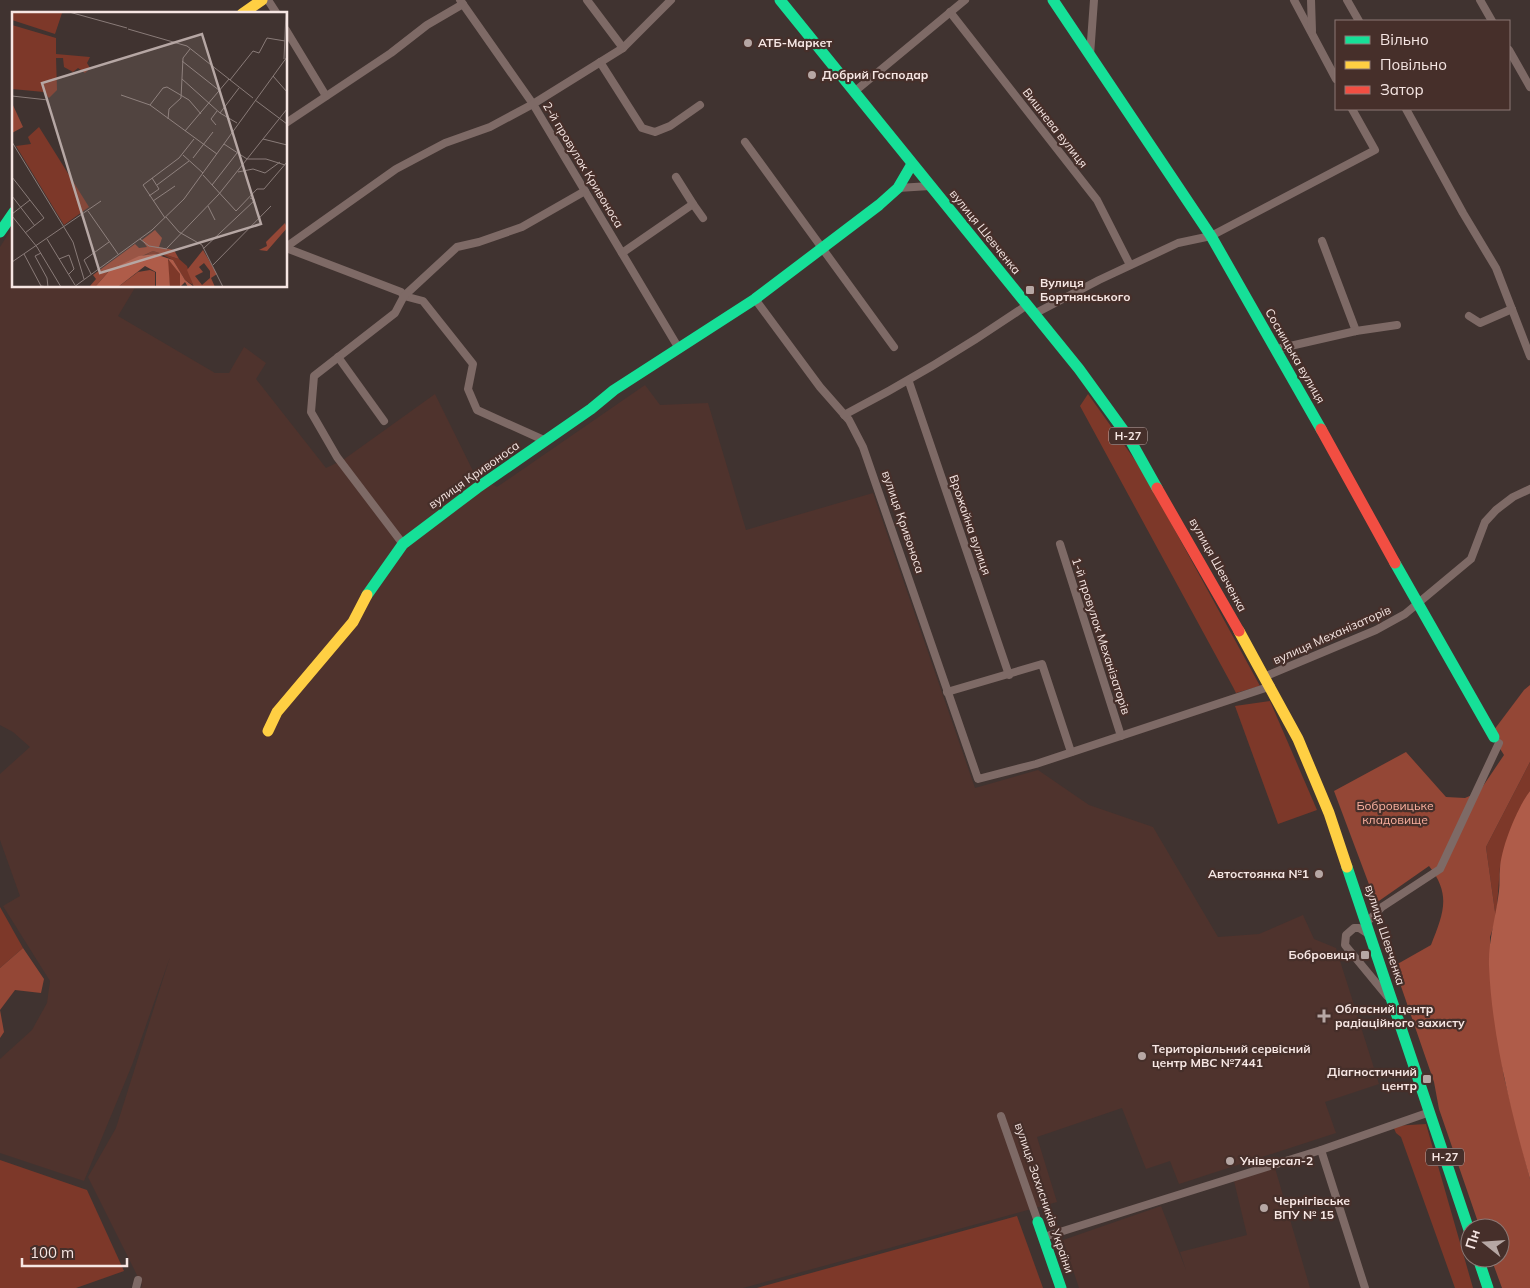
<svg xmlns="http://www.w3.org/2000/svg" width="1530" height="1288" viewBox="0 0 1530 1288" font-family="Mulish,sans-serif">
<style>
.built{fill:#4f332d}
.green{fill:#7d3829}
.forest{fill:#944736}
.water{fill:#af5c49}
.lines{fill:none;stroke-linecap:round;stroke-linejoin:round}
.street{stroke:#7e6a66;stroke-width:8}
.fast{stroke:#16e098;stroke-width:11}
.slow{stroke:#ffcf43;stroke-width:11}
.jam{stroke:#f24e42;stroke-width:11}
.poi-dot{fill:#b6a7a4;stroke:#462f2a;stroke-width:2}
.labels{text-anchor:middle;stroke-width:4.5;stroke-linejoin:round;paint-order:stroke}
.shield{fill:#462f2a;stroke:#c1afac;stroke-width:1}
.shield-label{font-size:11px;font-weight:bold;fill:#f6e6e3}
.poi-label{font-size:12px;font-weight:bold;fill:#f6e6e3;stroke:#462f2a;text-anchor:start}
.street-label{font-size:12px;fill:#f6e6e3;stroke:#462f2a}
.park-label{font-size:12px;fill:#fbb1a0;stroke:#462f2a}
.inset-road{fill:none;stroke:#897b78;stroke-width:1}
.view{fill:#b6a7a4;fill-opacity:0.15;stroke:#b6a7a4;stroke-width:2.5}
.inset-edge{fill:none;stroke:#f6e6e3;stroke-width:2.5}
</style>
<rect width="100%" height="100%" fill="#403330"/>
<g class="built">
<path d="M 14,225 L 14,286 L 136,286 L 118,316 L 215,373 L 229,373 L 244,347 L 247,349 L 266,363 L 256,379 L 326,468 L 343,460 L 435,394 L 474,473 L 497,487 L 645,385 L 660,405 L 708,403 L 746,530 L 873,493 L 975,788 L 1038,770 L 1089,805 L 1153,827 L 1218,937 L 1259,934 L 1303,915 L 1314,939 L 1336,948 L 1379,1084 L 1325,1102 L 1336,1133 L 1179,1184 L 1170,1161 L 1146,1169 L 1122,1108 L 1037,1137 L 1057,1202 L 743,1288 L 141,1288 L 142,1285 L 88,1177 L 116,1128 L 170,957 L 132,1065 L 84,1181 L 0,1153 L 0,1059 L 32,1030 L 47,1003 L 50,981 L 3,906 L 20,896 L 0,840 L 0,774 L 30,747 L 13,732 L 0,725 L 0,247 Z"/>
<path d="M 1275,1168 L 1310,1288 L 1079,1288 L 1063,1240 L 1161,1206 L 1186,1270 L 1180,1252 L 1247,1235 L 1234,1181 Z"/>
</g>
<g class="green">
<path d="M 1088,394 L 1142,470 L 1260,686 L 1236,693 L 1233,687 L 1080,406 Z"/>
<path d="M 1270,701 L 1317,810 L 1278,824 L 1235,706 Z"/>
<path d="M 1530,762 L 1530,791 L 1506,843 L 1500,867 L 1496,919 L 1486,847 Z"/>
<path d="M 0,907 L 23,948 L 0,968 Z"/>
<path d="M 1426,1124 L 1473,1288 L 1455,1288 L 1401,1137 L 1396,1133 L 1393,1126 Z"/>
<path d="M 0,1160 L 87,1190 L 124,1271 L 76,1288 L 0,1288 Z"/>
<path d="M 1017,1216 L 1043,1288 L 757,1288 Z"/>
</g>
<g class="forest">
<path d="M 1530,685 L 1530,762 L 1486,847 L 1496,919 L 1490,937 L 1490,950 L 1493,1000 L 1504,1077 L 1530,1179 L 1530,1288 L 1502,1288 L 1491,1258 L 1500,1258 L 1500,1228 L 1480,1228 L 1439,1109 L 1434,1082 L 1394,966 L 1431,945 C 1443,914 1452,895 1429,866 L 1376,903 L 1334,791 L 1406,752 L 1446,797 L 1465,798 L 1479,792 L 1504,755 L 1491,734 L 1524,690 Z"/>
<path d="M 23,948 L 44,979 L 41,993 L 15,990 L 0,1010 L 4,1032 L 0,1038 L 0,968 Z"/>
</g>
<path class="water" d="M 1530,791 L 1530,1179 C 1511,1111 1492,1037 1489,966 C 1488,941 1496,917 1499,891 C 1500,884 1499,876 1500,869 C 1501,848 1517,808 1530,791 Z"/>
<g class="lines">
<g class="street">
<path d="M 268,0 L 277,14"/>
<path d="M 460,0 L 533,104 L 678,347"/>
<path d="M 587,0 L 623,48"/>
<path d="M 1294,0 L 1336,79"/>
<path d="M 1311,0 L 1312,31"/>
<path d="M 1347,0 L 1359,21"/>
<path d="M 1480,0 L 1492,21"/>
<path d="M 950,12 L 1097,200 L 1130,265"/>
<path d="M 286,30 L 326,96"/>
<path d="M 1509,50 L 1530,87"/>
<path d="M 1090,55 L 1094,0"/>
<path d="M 600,62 L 642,128 L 655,132 L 670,126 L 700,105"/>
<path d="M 854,92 L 965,0"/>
<path d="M 1406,109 L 1463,213 L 1496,268 L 1530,356"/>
<path d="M 286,123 L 391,53 L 427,25 L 463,4"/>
<path d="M 745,142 L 894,347"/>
<path d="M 898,188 L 930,186"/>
<path d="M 693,204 L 703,218"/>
<path d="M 1322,241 L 1356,331"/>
<path d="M 286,247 L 396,169 L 445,143 L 490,127 L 533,104 L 623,48 L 671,0"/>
<path d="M 286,248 L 401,292 L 404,296 L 423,301 L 473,364 L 468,389 L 477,410 L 546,441"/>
<path d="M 622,253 L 693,204 L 676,177"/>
<path d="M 755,299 L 820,387 L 849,420 L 863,447 L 978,779 L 1036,764 L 1271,686"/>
<path d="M 1034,314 L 1099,280 L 1178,243 L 1211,236 L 1375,150 L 1352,109"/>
<path d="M 1469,316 L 1480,323 L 1512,309"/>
<path d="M 1277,349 L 1356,331 L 1397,325"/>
<path d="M 338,357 L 384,421"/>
<path d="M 909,382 L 1009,675"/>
<path d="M 844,415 C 908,382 968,346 1027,305"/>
<path d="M 403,544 L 337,457 L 311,412 L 314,376 L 395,313 L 404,296 L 457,247 L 479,242 L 522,227 L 585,191"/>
<path d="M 1060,544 L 1121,736"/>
<path d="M 1266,676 L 1376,630 L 1405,614 L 1471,559 L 1485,522 L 1496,510 L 1513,497 L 1530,489"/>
<path d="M 947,692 L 1042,664 L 1071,752"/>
<path d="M 1366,923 L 1382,907 L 1440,869 L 1499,743"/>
<path d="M 1370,935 L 1359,928 L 1354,928 L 1346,935 L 1345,945 L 1387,996"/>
<path d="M 1001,1116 L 1038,1222"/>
<path d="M 1321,1150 L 1365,1288"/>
<path d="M 1044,1237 L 1321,1150 L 1430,1112"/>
<path d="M 136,1288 L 138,1280"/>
</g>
<g class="fast">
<path d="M 780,0 L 1079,369 L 1129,438 L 1157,488"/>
<path d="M 1053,0 L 1211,236 L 1321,429"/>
<path d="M 0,232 L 14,212"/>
<path d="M 1395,563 L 1494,737"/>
<path d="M 367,595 L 403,544 L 477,488 L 591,409 L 614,390 L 755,299 L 879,205 L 898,188 L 912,164"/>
<path d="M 1347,867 L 1470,1233"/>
<path d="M 1038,1222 L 1061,1288"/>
<path d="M 1478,1258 L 1488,1288"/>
</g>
<g class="slow">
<path d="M 242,14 L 262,0"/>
<path d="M 1239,631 L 1298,739 L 1329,813 L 1347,867"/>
<path d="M 268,731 L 277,712 L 353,622 L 367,595"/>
</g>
<g class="jam">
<path d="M 1321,429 L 1395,563"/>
<path d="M 1157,488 L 1239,631"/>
</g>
</g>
<g class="poi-dot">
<circle cx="748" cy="43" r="5"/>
<circle cx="812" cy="75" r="5"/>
<rect x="1025" y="285" width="10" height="10" rx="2.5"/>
<circle cx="1319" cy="874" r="5"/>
<rect x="1360" y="950" width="10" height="10" rx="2.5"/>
<path d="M1321.5 1008.5h5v5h5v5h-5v5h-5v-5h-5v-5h5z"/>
<circle cx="1142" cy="1056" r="5"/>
<rect x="1422" y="1074" width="10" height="10" rx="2.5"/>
<circle cx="1230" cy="1161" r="5"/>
<circle cx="1264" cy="1208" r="5"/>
</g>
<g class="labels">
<g class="shield">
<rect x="1109" y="427.5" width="38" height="17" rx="4"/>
<rect x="1426" y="1148.5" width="38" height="17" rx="4"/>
</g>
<g class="shield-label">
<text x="1128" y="440">Н-27</text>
<text x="1445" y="1161">Н-27</text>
</g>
<g class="poi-label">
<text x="758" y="47">АТБ-Маркет</text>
<text x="822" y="79">Добрий Господар</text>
<text x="1040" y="287">Вулиця<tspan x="1040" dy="14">Бортнянського</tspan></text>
<text x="1309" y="878" text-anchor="end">Автостоянка №1</text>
<text x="1355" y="959" text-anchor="end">Бобровиця</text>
<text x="1335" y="1013">Обласний центр<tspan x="1335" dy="14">радіаційного захисту</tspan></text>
<text x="1152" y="1053">Територіальний сервісний<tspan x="1152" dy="14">центр МВС №7441</tspan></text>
<text x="1417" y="1076" text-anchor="end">Діагностичний<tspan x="1417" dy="14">центр</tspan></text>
<text x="1240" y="1165">Універсал-2</text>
<text x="1274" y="1205">Чернігівське<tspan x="1274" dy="14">ВПУ № 15</tspan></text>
</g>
<g class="street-label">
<text transform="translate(1055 128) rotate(52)" y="4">Вишнева вулиця</text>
<text transform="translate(583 165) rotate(59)" y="4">2-й провулок Кривоноса</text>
<text transform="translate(985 232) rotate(51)" y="4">вулиця Шевченка</text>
<text transform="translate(1295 356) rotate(60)" y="4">Сосницька вулиця</text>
<text transform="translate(474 475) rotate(-35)" y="4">вулиця Кривоноса</text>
<text transform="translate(903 522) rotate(71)" y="4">вулиця Кривоноса</text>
<text transform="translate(970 525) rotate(71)" y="4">Врожайна вулиця</text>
<text transform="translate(1218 565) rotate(61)" y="4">вулиця Шевченка</text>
<text transform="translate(1332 635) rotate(-24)" y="4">вулиця Механізаторів</text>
<text transform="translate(1101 636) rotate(72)" y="4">1-й провулок Механізаторів</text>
<text transform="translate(1385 935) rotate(72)" y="4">вулиця Шевченка</text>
<text transform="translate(1044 1198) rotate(71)" y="4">вулиця Захисників України</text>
</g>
<g class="park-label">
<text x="1395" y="810">Бобровицьке<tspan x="1395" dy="14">кладовище</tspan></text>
</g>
</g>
<g transform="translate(12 12)">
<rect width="275" height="275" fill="#403330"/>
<path d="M 0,0 L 48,0 L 50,1 L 43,22 L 0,8 ZM 0,13 L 44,26 L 44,42 L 78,45 L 75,51 L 78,56 L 73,61 L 66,56 L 61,60 L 52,55 L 51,46 L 44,46 L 45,78 L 37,86 L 32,80 L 0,77 ZM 27,115 L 77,195 L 52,213 L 4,134 L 19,132 L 16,125 ZM 141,239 L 167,247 L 175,254 L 181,273 L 173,268 L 161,248 L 149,242 L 133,243 ZM 155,248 L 160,249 L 168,262 L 168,275 L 158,275 Z" fill="#7d3829"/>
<path d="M 0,91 L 11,115 L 0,121 ZM 273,211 L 275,216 L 255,239 L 247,238 L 255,234 L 254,230 ZM 143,218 L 150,226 L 147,235 L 162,238 L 167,247 L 141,239 L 97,259 L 83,275 L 78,274 L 84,267 L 81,263 L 123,232 L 127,236 L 135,235 L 130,228 ZM 191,238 L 205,262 L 199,266 L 203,275 L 182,275 L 175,258 ZM 192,251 L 198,259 L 198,266 L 190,273 L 183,264 L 191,260 L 187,255 ZM 138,258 L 143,260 L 143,275 L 106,275 L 126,260 Z" fill="#944736" fill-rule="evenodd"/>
<path d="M 143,242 L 161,248 L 173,268 L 182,275 L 176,275 L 173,270 L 168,275 L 168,262 L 156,247 L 158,275 L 144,275 L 144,260 L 133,254 L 106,275 L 83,275 L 98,258 L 127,244 Z" fill="#af5c49"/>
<path class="inset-road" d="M 57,0 L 115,16M 116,17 L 175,34 L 241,86M 272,47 L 274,0M 170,49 L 208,79M 261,64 L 275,80M 170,67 L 208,101 L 225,111M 218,68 L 241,39 L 247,41 L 255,26 L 273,29M 109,83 L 138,93 L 205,142M 0,84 L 36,88M 243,88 L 275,112M 138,93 L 151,76 L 155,75 L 177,88 L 189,102M 208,101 L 227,76M 156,107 L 157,97 L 169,86 L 171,46 L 178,37M 204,113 L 199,107 L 205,99M 173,119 L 217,67M 251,127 L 275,133M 0,130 L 61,230 L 72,267M 212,132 L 235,147 L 254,147 L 273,153M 171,143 L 191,161M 181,146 L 201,120M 226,160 L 241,157 L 253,161 L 268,150M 191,163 L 224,199 L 245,177 L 252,177 L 275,150M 0,165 L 32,206 L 13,221M 145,173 L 177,149M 200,173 L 225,141M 0,184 L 23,214M 137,184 L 147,177 L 140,166M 141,189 L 163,174M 196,194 L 203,208M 76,199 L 106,242M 0,202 L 18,188M 0,204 L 25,235 L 49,275M 154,205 L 167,220 L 190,233 L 211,275M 153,206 L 131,173 L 167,146 L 182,127M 35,227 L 63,273M 128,227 L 137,234 L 155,237M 155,236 L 207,182 L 275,97M 191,237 L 243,188 L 238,186M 29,241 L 23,244 L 35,266 L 36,275M 12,242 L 29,274 L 36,275M 47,247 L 57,243 L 62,257 L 57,262M 0,250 L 89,189M 201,253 L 259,194M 79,262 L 72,248 L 97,230M 62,275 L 140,218 L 172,187 L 275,45"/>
<path class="view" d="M 190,22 L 249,212 L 88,261 L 30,71 Z"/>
<rect width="275" height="275" class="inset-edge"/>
</g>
<rect x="1335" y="20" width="175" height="90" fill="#462f2a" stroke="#8c7874"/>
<rect x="1345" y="36" width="25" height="8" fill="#16e098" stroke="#8c7874"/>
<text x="1380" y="45" font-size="15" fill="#f6e6e3">Вільно</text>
<rect x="1345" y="61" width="25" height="8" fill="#ffcf43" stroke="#8c7874"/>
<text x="1380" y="70" font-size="15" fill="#f6e6e3">Повільно</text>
<rect x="1345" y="86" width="25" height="8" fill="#f24e42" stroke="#8c7874"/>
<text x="1380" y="95" font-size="15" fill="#f6e6e3">Затор</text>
<g transform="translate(1485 1243) rotate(287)"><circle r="24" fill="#462f2a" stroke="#8c7874"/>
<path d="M0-4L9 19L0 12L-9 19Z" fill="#b6a7a4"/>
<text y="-8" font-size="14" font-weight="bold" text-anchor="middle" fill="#f6e6e3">Пн</text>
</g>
<path d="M22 1258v8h105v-8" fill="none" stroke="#f6e6e3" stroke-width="2.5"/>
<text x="30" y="1258" font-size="15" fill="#f6e6e3" stroke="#462f2a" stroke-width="4" paint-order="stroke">100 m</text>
</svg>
